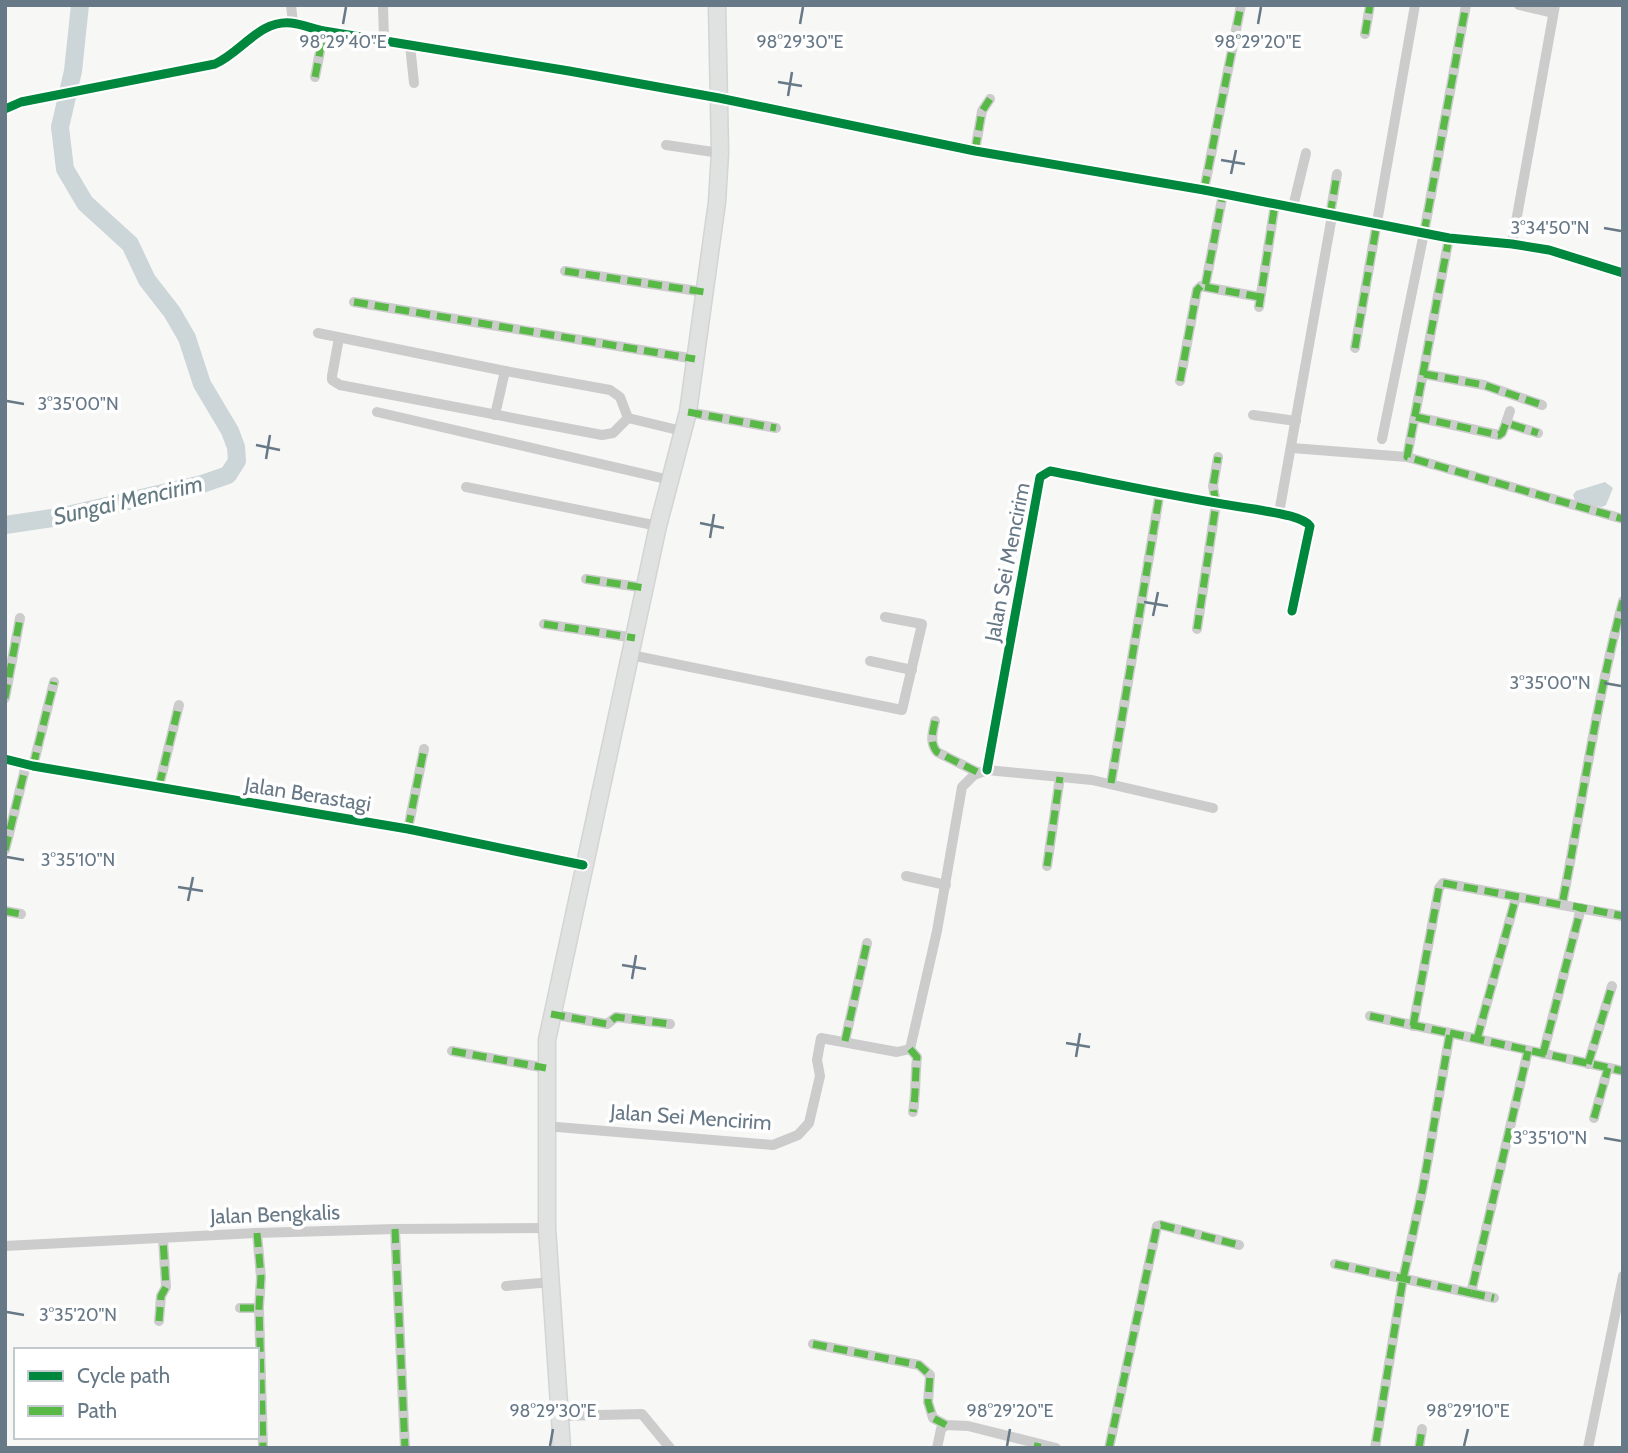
<svg xmlns="http://www.w3.org/2000/svg" width="1628" height="1453" font-family="Cabin,sans-serif">
<style>
.water{fill:#ccd5d7}
.lines{fill:none;stroke-linecap:round;stroke-linejoin:round}
.river{stroke:#ccd5d7;stroke-width:18}
.primary-casing{stroke:#d3d4d4;stroke-width:19}
.street{stroke:#cccccd;stroke-width:10}
.primary{stroke:#e0e1e1;stroke-width:16}
.quiet{stroke:#58b947;stroke-width:7;stroke-dasharray:14 7;stroke-linecap:butt}
.cycleway-casing{stroke:#fff;stroke-width:13}
.cycleway{stroke:#00873e;stroke-width:9}
.ticks{fill:none;stroke:#677886;stroke-width:2.5}
.labels{text-anchor:middle;dominant-baseline:central;stroke-width:7;stroke-linejoin:round;paint-order:stroke}
.street-label{font-size:21px;fill:#677886;stroke:#fff}
.water-label{font-size:23px;font-style:italic;fill:#637a82;stroke:#fff}
.ticks-label{font-size:18px;text-anchor:middle;fill:#677886;stroke:#fff;stroke-width:7;stroke-linejoin:round;paint-order:stroke}
</style>
<rect width="100%" height="100%" fill="#f7f7f6"/>
<!-- water -->
<polygon class="water" points="1605,482 1613,488 1606,505 1602,507 1576,503 1573,495 1576,491"/>
<g class="lines">
<!-- river -->
<polyline class="river" points="5,525 59,517 202,484 228,475 237,461 236,447 230,431 202,384 187,338 172,312 147,280 130,244 85,203 65,169 60,127 73,71 80,5"/>
<defs>
<polyline id="primary" points="562,1448 547,1228 547,1040 658,526 688,412 717,202 720,153 717,5"/>
</defs>
<!-- primary casing -->
<use href="#primary" class="primary-casing"/>
<!-- street -->
<g class="street">
<polyline points="291,5 293,23"/>
<polyline points="383,5 384,40"/>
<polyline points="1519,5 1553,13"/>
<polyline points="1365,34 1370,5"/>
<polyline points="410,45 414,83"/>
<polyline points="315,77 324,31"/>
<path d="M 5,109 L 21,102 L 215,64 C 242,52 259,20 291,23 C 302,24 313,29 324,31 L 569,71 L 719,98 L 975,151 L 1204,190 L 1449,238 L 1512,244 L 1549,250 L 1623,273"/>
<polyline points="666,145 720,153"/>
<polyline points="975,151 982,111 990,99"/>
<polyline points="1204,190 1241,5"/>
<polyline points="1293,207 1306,153"/>
<polyline points="1330,215 1337,174"/>
<polyline points="1512,244 1555,5"/>
<polyline points="565,271 704,292"/>
<polyline points="1205,287 1260,297"/>
<polyline points="354,302 695,359"/>
<polyline points="1259,307 1275,204"/>
<polyline points="318,333 505,371 610,390 620,397 628,418 682,431"/>
<polyline points="339,338 332,376 332,380 340,385 602,435 613,433 628,418"/>
<polyline points="1355,348 1415,5"/>
<polyline points="1424,374 1484,385 1542,405"/>
<polyline points="1180,381 1197,290 1201,286 1205,287 1223,194"/>
<polyline points="377,412 670,480"/>
<polyline points="688,412 776,428"/>
<polyline points="495,415 505,371"/>
<polyline points="1253,415 1296,421"/>
<polyline points="1416,417 1499,435 1502,433 1506,423 1538,433"/>
<polyline points="1506,423 1510,411"/>
<polyline points="1382,439 1424,233 1466,5"/>
<polyline points="1292,448 1407,457 1623,519"/>
<polyline points="1407,457 1449,238"/>
<polyline points="466,487 658,526"/>
<polyline points="1279,513 1332,216"/>
<polyline points="586,579 645,588"/>
<polyline points="544,624 635,638"/>
<polyline points="1197,629 1216,504 1213,486 1218,457"/>
<polyline points="631,655 902,710 922,624 885,617"/>
<polyline points="870,661 912,670"/>
<polyline points="5,698 20,618"/>
<path d="M 935,721 C 933,732 929,742 937,752 L 979,773"/>
<polyline points="5,759 33,766 408,829 583,865"/>
<polyline points="33,766 54,682"/>
<path d="M 987,770 L 1040,477 L 1050,471 C 1118,484 1185,499 1254,509 C 1268,512 1301,515 1310,526 L 1292,611"/>
<polyline points="1111,783 1160,492"/>
<polyline points="159,786 179,705"/>
<polyline points="408,829 424,749"/>
<polyline points="5,850 26,765"/>
<polyline points="1047,866 1060,777"/>
<polyline points="906,876 946,885"/>
<polyline points="1562,905 1623,916"/>
<polyline points="5,911 21,914"/>
<polyline points="551,1014 607,1024 616,1017 670,1024"/>
<polyline points="1370,1016 1450,1033 1423,1187 1403,1279 1375,1448"/>
<path d="M 1413,1026 L 1439,888 L 1443,883 L 1562,905 C 1582,804 1596,701 1623,601"/>
<polyline points="1450,1033 1623,1071"/>
<polyline points="1477,1039 1516,897"/>
<polyline points="845,1041 867,943"/>
<polyline points="910,1049 937,931 962,787 974,775 987,770 1092,780 1213,808"/>
<path d="M 910,1049 L 917,1057 C 915,1076 916,1093 913,1112"/>
<polyline points="452,1051 546,1068"/>
<polyline points="1543,1054 1581,908"/>
<polyline points="1588,1064 1612,986"/>
<polyline points="1594,1118 1608,1068"/>
<polyline points="545,1126 773,1145 798,1135 809,1123 820,1076 817,1060 821,1038 897,1052 910,1049"/>
<polyline points="395,1229 405,1448"/>
<polyline points="257,1233 261,1277 259,1308 263,1448"/>
<polyline points="5,1246 257,1233 395,1229 547,1228"/>
<polyline points="1335,1264 1471,1293 1528,1051"/>
<polyline points="506,1286 552,1282"/>
<polyline points="1471,1293 1494,1298"/>
<polyline points="240,1308 259,1308"/>
<polyline points="159,1321 161,1296 166,1287 163,1239"/>
<polyline points="813,1344 919,1365 930,1375 928,1402 933,1418 946,1425 968,1426 1056,1448"/>
<polyline points="559,1416 642,1414 670,1448"/>
<polyline points="937,1448 941,1429 946,1425"/>
<polyline points="1109,1448 1157,1226 1161,1225 1239,1245"/>
<polyline points="1419,1448 1422,1429"/>
<polyline points="1588,1448 1623,1276"/>
</g>
<!-- primary -->
<use href="#primary" class="primary"/>
<!-- quiet -->
<g class="quiet">
<polyline points="1365,34 1370,5"/>
<polyline points="315,77 324,31"/>
<polyline points="975,151 982,111 990,99"/>
<polyline points="1204,190 1241,5"/>
<polyline points="1330,215 1337,174"/>
<polyline points="1424,233 1466,5"/>
<polyline points="1449,238 1407,457 1623,519"/>
<polyline points="565,271 704,292"/>
<polyline points="1205,287 1260,297"/>
<polyline points="354,302 695,359"/>
<polyline points="1259,307 1275,204"/>
<polyline points="1355,348 1377,223"/>
<polyline points="1424,374 1484,385 1542,405"/>
<polyline points="1180,381 1197,290 1201,286 1205,287 1223,194"/>
<polyline points="688,412 776,428"/>
<polyline points="1416,417 1499,435 1502,433 1506,423 1538,433"/>
<polyline points="586,579 645,588"/>
<polyline points="544,624 635,638"/>
<polyline points="1197,629 1216,504 1213,486 1218,457"/>
<polyline points="5,698 20,618"/>
<path d="M 935,721 C 933,732 929,742 937,752 L 979,773"/>
<polyline points="33,766 54,682"/>
<polyline points="1111,783 1160,492"/>
<polyline points="159,786 179,705"/>
<polyline points="408,829 424,749"/>
<polyline points="5,850 26,765"/>
<polyline points="1047,866 1060,777"/>
<polyline points="1573,906 1623,916"/>
<polyline points="5,911 21,914"/>
<polyline points="551,1014 607,1024 616,1017 670,1024"/>
<polyline points="1370,1016 1450,1033 1423,1187 1403,1279 1375,1448"/>
<path d="M 1413,1026 L 1439,888 L 1443,883 L 1562,905 C 1582,804 1596,701 1623,601"/>
<polyline points="1450,1033 1623,1071"/>
<polyline points="1477,1039 1516,897"/>
<polyline points="845,1041 867,943"/>
<path d="M 910,1049 L 917,1057 C 915,1076 916,1093 913,1112"/>
<polyline points="452,1051 546,1068"/>
<polyline points="1543,1054 1581,908"/>
<polyline points="1588,1064 1612,986"/>
<polyline points="1594,1118 1608,1068"/>
<polyline points="395,1229 405,1448"/>
<polyline points="257,1233 261,1277 259,1308 263,1448"/>
<polyline points="1335,1264 1471,1293 1528,1051"/>
<polyline points="1471,1293 1494,1298"/>
<polyline points="240,1308 259,1308"/>
<polyline points="159,1321 161,1296 166,1287 163,1239"/>
<polyline points="813,1344 919,1365 930,1375 928,1402 933,1418 946,1425"/>
<polyline points="1037,1448 1038,1443"/>
<polyline points="1109,1448 1157,1226 1161,1225 1239,1245"/>
<polyline points="1419,1448 1422,1429"/>
</g>
<defs>
<g id="cycleway">
<path d="M 5,109 L 21,102 L 215,64 C 242,52 259,20 291,23 C 302,24 313,29 324,31 L 569,71 L 719,98 L 975,151 L 1204,190 L 1449,238 L 1512,244 L 1549,250 L 1623,273"/>
<polyline points="5,759 33,766 408,829 583,865"/>
<path d="M 987,770 L 1040,477 L 1050,471 C 1118,484 1185,499 1254,509 C 1268,512 1301,515 1310,526 L 1292,611"/>
</g>
</defs>
<!-- cycleway casing -->
<use href="#cycleway" class="cycleway-casing"/>
<!-- cycleway -->
<use href="#cycleway" class="cycleway"/>
</g>
<!-- ticks -->
<path class="ticks" d="M 343,24 L 346,7M 800,24 L 803,7M 1258,24 L 1261,7M 778,82 L 802,86M 788,96 L 792,72M 1221,160 L 1245,164M 1231,174 L 1236,150M 1604,228 L 1621,231M 7,401 L 24,404M 256,445 L 280,450M 266,459 L 270,435M 700,523 L 724,528M 710,538 L 714,514M 1144,602 L 1168,606M 1153,616 L 1158,592M 1604,683 L 1621,686M 7,857 L 24,860M 178,887 L 203,891M 188,901 L 193,877M 622,965 L 646,969M 632,979 L 636,955M 1066,1043 L 1090,1047M 1076,1057 L 1080,1033M 1604,1138 L 1621,1141M 7,1312 L 24,1315M 550,1446 L 553,1429M 1007,1446 L 1010,1429M 1464,1446 L 1468,1429"/>
<g class="labels">
<!-- street labels -->
<g class="street-label">
<text transform="translate(1007 562) rotate(-79)">Jalan Sei Mencirim</text>
<text transform="translate(308 794) rotate(9)">Jalan Berastagi</text>
<text transform="translate(691 1117) rotate(4)">Jalan Sei Mencirim</text>
<text transform="translate(275 1214) rotate(-2)">Jalan Bengkalis</text>
</g>
<!-- water labels -->
<g class="water-label">
<text transform="translate(128 500) rotate(-13)">Sungai Mencirim</text>
</g>
</g>
<g class="ticks-label">
<text x="343" y="48">98°29'40"E</text>
<text x="800" y="48">98°29'30"E</text>
<text x="1258" y="48">98°29'20"E</text>
<text x="1550" y="234">3°34'50"N</text>
<text x="78" y="410">3°35'00"N</text>
<text x="1550" y="689">3°35'00"N</text>
<text x="78" y="866">3°35'10"N</text>
<text x="1550" y="1144">3°35'10"N</text>
<text x="78" y="1321">3°35'20"N</text>
<text x="553" y="1417">98°29'30"E</text>
<text x="1010" y="1417">98°29'20"E</text>
<text x="1468" y="1417">98°29'10"E</text>
</g>
<!-- border -->
<rect width="1628" height="1453" fill="none" stroke="#677886" stroke-width="14"/>
<!-- legend -->
<rect x="14" y="1348" width="245" height="91" fill="#ffffff" stroke="#c2c9cf" stroke-width="2"/>
<rect x="28" y="1371" width="35" height="10" fill="#00873e" stroke="#c2c9cf" stroke-width="2"/>
<text x="77" y="1383" font-size="21" fill="#677886">Cycle path</text>
<rect x="28" y="1406" width="35" height="10" fill="#58b947" stroke="#c2c9cf" stroke-width="2"/>
<text x="77" y="1418" font-size="21" fill="#677886">Path</text>
</svg>
